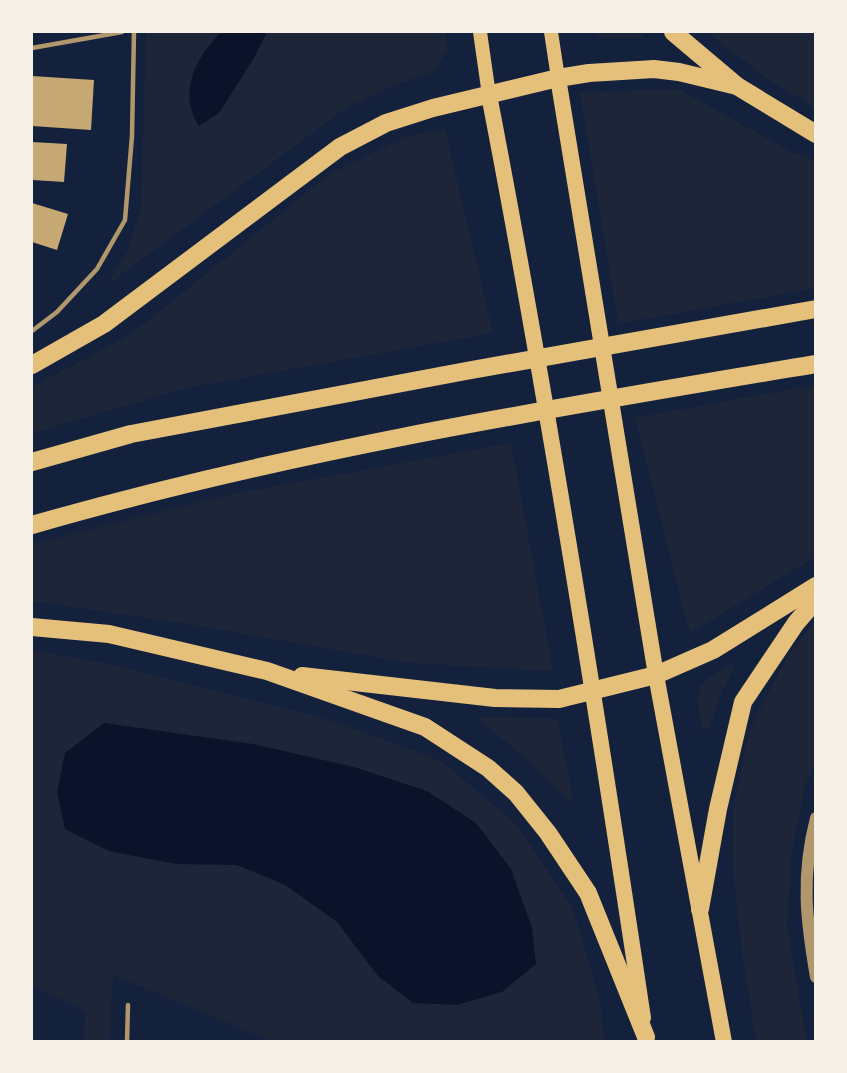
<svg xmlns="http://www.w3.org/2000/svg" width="847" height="1073" font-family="Arial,sans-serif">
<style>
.green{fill:#1d2539}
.water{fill:#0b132b}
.building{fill:#c6a872}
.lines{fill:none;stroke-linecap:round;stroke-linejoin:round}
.service{stroke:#b1986c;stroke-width:4.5}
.tertiary{stroke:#b1986c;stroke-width:12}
.primary{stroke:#e5c07b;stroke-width:14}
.trunk{stroke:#e5c07b;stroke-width:16}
.motorway{stroke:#e5c07b;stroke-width:18}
</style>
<rect width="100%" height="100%" fill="#14213d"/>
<!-- green -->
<g class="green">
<polygon points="146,32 444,32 448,48 435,71 393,86 346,108 107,285 128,250 141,207"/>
<polygon points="592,32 641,32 644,38 602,38"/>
<polygon points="706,32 815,32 815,108 771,81"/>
<polygon points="678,89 792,152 815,161 815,288 618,324 580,93"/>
<polygon points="445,129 493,333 186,388 32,433 32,387 133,333 331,173 406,137"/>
<polygon points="815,385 815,557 690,633 635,418"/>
<polygon points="511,443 553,671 410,663 201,626 32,601 32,544 228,495"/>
<polygon points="815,621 815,762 804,788 791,858 787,926 807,1041 756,1041 743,960 733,871 733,809 750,729 787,657"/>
<polygon points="32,650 118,666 333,721 441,761 515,823 572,907 600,1000 604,1041 271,1041 113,975 109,1041 84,1041 85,1011 32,986"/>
<path d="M 733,664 L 734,669 L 721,693 L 709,729 L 702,729 C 696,687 693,684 733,664 Z"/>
<polygon points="482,717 557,719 573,800 568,801 532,764 480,720"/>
</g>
<!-- water -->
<g class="water">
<path d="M 222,32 L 267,32 L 254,58 L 219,113 L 199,126 C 177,93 196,56 222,32 Z"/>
<polygon points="104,723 253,744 354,767 427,791 476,823 511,869 532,928 536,964 502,992 457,1005 413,1003 378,976 337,922 285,885 237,865 176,864 109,851 65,829 57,792 65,753"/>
</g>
<!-- building -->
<g class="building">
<polygon points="32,76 94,80 91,130 32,126"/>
<polygon points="32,142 67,144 64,182 32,180"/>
<polygon points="32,203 68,214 57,250 32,242"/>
</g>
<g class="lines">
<!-- service -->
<g class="service">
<polyline points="32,48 122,32"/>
<polyline points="32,331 57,312 97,269 125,220 132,136 134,32"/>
<polyline points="127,1042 128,1005"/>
</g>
<!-- tertiary -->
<path class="tertiary" d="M 816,818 C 801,876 806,919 816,977"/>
<!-- primary -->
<g class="primary">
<polyline points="480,32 489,95"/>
<polyline points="551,32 558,78"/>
</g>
<!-- trunk -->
<g class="trunk">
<polyline points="558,78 656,675 724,1042"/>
<path d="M 489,95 C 548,401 597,710 643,1018"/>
</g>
<!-- motorway -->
<g class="motorway">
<polyline points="673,32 737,86 816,134"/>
<polyline points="32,365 104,324 340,147 386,123 433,108 558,78 589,73 654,69 679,72 737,86"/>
<polyline points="32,462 131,434 466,371 816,309"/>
<path d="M 32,525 C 288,451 553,408 816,364"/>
<polyline points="32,627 109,634 267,671 425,727 488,768 516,793 548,833 588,893 646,1037"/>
<polyline points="302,676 495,698 559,699 656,675 713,650 816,586"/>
<polyline points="700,909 718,809 743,702 796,623 816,600"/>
</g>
</g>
<!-- border -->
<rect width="847" height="1073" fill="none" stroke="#f6f1e7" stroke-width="66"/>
</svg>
